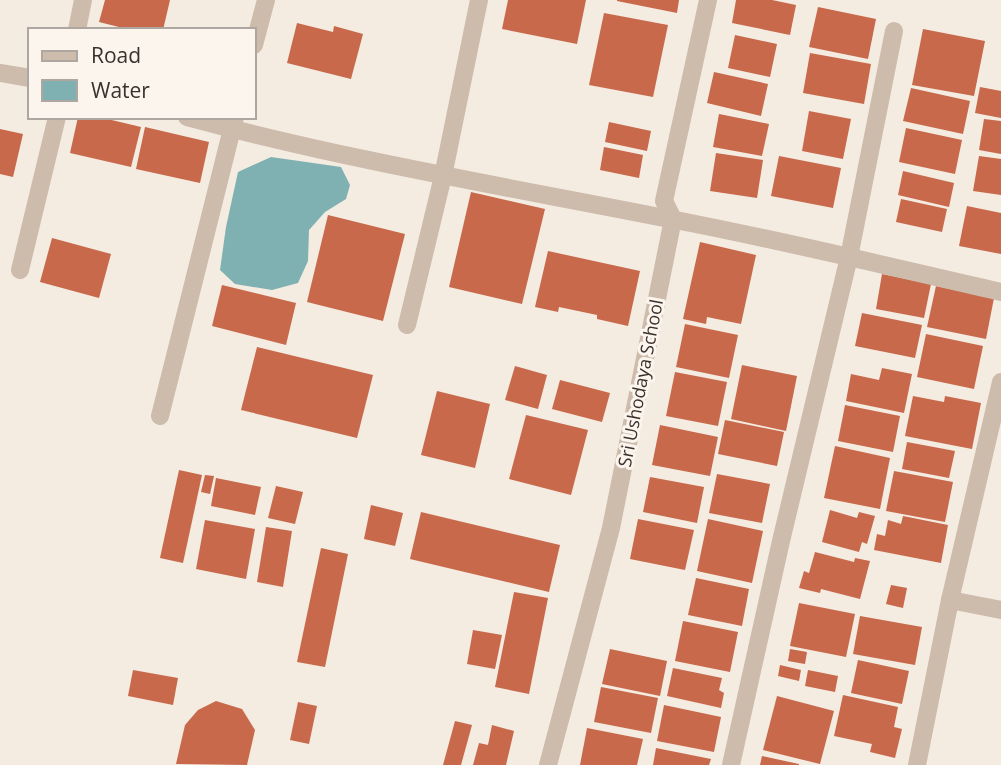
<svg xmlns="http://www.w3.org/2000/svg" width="1001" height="765" font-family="'Open Sans',sans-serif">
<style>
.water{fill:#7fb0b2}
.building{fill:#c8694b}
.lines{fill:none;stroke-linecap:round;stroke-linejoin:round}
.minor{stroke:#cdbbac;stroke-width:18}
.labels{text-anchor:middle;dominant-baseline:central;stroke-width:6;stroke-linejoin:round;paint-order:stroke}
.street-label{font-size:18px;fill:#3b302b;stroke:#fbf5ee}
</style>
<rect width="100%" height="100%" fill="#f4ebe1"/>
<!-- water -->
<polygon class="water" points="271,157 341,167 350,185 346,199 325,212 309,230 308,261 298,283 272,290 235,284 220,270 226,227 238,172"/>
<!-- building -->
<g class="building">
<polygon points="105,0 170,0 163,30 131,30 99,22"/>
<polygon points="508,0 586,0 577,44 502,29"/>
<polygon points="617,0 679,0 677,13 617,1"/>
<polygon points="736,0 772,0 796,5 790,35 732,23"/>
<polygon points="818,7 876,19 868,59 809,47"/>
<polygon points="604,13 668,25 653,97 589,85"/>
<polygon points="297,23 333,32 334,26 363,34 351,79 287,63"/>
<polygon points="923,29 985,41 974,96 912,85"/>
<polygon points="735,35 777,44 770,77 728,68"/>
<polygon points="810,53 871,64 864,104 803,93"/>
<polygon points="714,72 768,84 761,116 707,103"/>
<polygon points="980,87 1001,91 1001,118 975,113"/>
<polygon points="911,88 970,101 963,134 903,121"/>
<polygon points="809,111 851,119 843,159 802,151"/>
<polygon points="719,114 769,124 762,156 713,147"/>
<polygon points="78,117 99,117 141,127 131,167 70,153"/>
<polygon points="984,119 1001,121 1001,154 979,150"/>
<polygon points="609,122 651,131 647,151 605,142"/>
<polygon points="145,127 209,142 200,183 136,169"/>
<polygon points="906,128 962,140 955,174 899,162"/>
<polygon points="0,129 23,134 13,177 0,174"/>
<polygon points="604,147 643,155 639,178 600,170"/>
<polygon points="716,153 763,160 757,198 710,191"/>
<polygon points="779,156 841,168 833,208 771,196"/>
<polygon points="979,156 1001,159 1001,195 973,191"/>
<polygon points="903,171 954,183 949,207 898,195"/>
<polygon points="471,192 545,209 522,304 449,287"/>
<polygon points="901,199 947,209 942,232 896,222"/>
<polygon points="967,206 1001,213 1001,254 959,246"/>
<polygon points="328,215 405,234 383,321 307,302"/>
<polygon points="52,238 111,254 99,298 40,282"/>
<polygon points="700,242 756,255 741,324 707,317 706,324 683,319"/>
<polygon points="548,251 640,271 628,326 597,319 597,315 559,307 558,312 535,307"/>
<polygon points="882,274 931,284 924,318 876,309"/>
<polygon points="222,285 296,303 286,345 212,326"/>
<polygon points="936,286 994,298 986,339 927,327"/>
<polygon points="862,313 922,325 915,358 855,346"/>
<polygon points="685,324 738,335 729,378 676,367"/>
<polygon points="926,334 983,346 974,389 917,377"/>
<polygon points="257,347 373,375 357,438 241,410"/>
<polygon points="742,365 797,376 786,431 731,419"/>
<polygon points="515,366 547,375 538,409 505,400"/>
<polygon points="882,368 912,374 904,413 846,401 851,374 879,380"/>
<polygon points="675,372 727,382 718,426 666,416"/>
<polygon points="560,380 610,393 602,422 552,409"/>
<polygon points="437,391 490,404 475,468 421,455"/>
<polygon points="913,396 944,402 945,396 981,403 972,449 905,436"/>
<polygon points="845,405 900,416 893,452 838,441"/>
<polygon points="526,415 588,430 571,495 509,479"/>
<polygon points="725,420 784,432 777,466 718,454"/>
<polygon points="660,425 718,437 710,476 652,465"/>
<polygon points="907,442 955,451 949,478 902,469"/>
<polygon points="835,446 890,458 880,509 824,498"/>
<polygon points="179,470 202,475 183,563 160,558"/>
<polygon points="894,471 953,482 945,522 886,511"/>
<polygon points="717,474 770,484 762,523 709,513"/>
<polygon points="205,475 214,476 210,494 201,492"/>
<polygon points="650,477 704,487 697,523 643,512"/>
<polygon points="216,478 261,487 255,515 211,506"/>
<polygon points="276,486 303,492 295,524 268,518"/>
<polygon points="371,505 403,513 395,546 364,539"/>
<polygon points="830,510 857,518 859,512 875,516 867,544 862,542 859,552 822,542"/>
<polygon points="421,512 560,545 549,592 410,559"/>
<polygon points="903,516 948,525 941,563 874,550 877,534 885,536 888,520 901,524"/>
<polygon points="638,519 694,530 685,570 630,559"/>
<polygon points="708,519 763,531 752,583 697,571"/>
<polygon points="205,520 255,529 246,579 196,569"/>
<polygon points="266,527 292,531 283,587 257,582"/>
<polygon points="321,548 348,554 325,667 297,662"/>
<polygon points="815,552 854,562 855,558 870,561 860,599 821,589 820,593 799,588 804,571 809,573"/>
<polygon points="696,578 749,589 742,626 688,615"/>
<polygon points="891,585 907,588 903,608 886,604"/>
<polygon points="514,592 548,598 529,694 495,687"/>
<polygon points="799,603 855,614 846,657 790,646"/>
<polygon points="860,616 922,627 915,665 853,654"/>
<polygon points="683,621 738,632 730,672 675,661"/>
<polygon points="473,630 502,635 495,669 467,664"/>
<polygon points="610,649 667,661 660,696 602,684"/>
<polygon points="790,649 807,652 805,664 788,661"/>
<polygon points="858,660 909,671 902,704 851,693"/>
<polygon points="780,665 801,670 799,681 778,676"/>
<polygon points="673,668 722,678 719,690 724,693 721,708 667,696"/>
<polygon points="133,670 178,678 173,705 128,696"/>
<polygon points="808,670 838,676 835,692 805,686"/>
<polygon points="601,687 658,698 651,733 594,722"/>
<polygon points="843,695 898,707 894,727 902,729 895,758 870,752 872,744 834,736"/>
<polygon points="777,696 834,711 820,764 763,750"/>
<polygon points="216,701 242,709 255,730 247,765 176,764 185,725 198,710"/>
<polygon points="298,702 317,706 309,744 290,740"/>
<polygon points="664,705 721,717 714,752 657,741"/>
<polygon points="455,721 472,725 461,765 443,765"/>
<polygon points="492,725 514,731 506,765 473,765 479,743 488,745"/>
<polygon points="587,728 643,739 637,765 580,765"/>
<polygon points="656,748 711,759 709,765 653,765"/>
<polygon points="762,756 799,764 799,765 760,765"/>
</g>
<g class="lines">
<!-- minor -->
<g class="minor">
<polyline points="77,30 83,0"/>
<polyline points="254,45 266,0"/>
<polyline points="0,73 30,78"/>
<path d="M 187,117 C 346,160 508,187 670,219 C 781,240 891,267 1001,292"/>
<polyline points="20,270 57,117"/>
<polyline points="407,325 443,176 479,0"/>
<polyline points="160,416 235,117"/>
<polyline points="950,600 1001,610"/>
<polyline points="548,765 611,528 673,219 664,201 708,0"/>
<polyline points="731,765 781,541 849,257 894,31"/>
<polyline points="917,765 950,600 1001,382"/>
</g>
</g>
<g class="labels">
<!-- street labels -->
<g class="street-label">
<text transform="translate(640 383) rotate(-79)">Sri Ushodaya School</text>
</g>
</g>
<!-- legend -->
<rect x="28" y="28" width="228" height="91" fill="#fbf5ee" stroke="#aea6a0" stroke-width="2"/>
<rect x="42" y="51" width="35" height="10" fill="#cdbbac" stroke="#aea6a0" stroke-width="2"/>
<text x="91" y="63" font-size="21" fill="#3b302b">Road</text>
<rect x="42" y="80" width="35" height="21" fill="#7fb0b2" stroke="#aea6a0" stroke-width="2"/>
<text x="91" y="98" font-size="21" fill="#3b302b">Water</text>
</svg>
